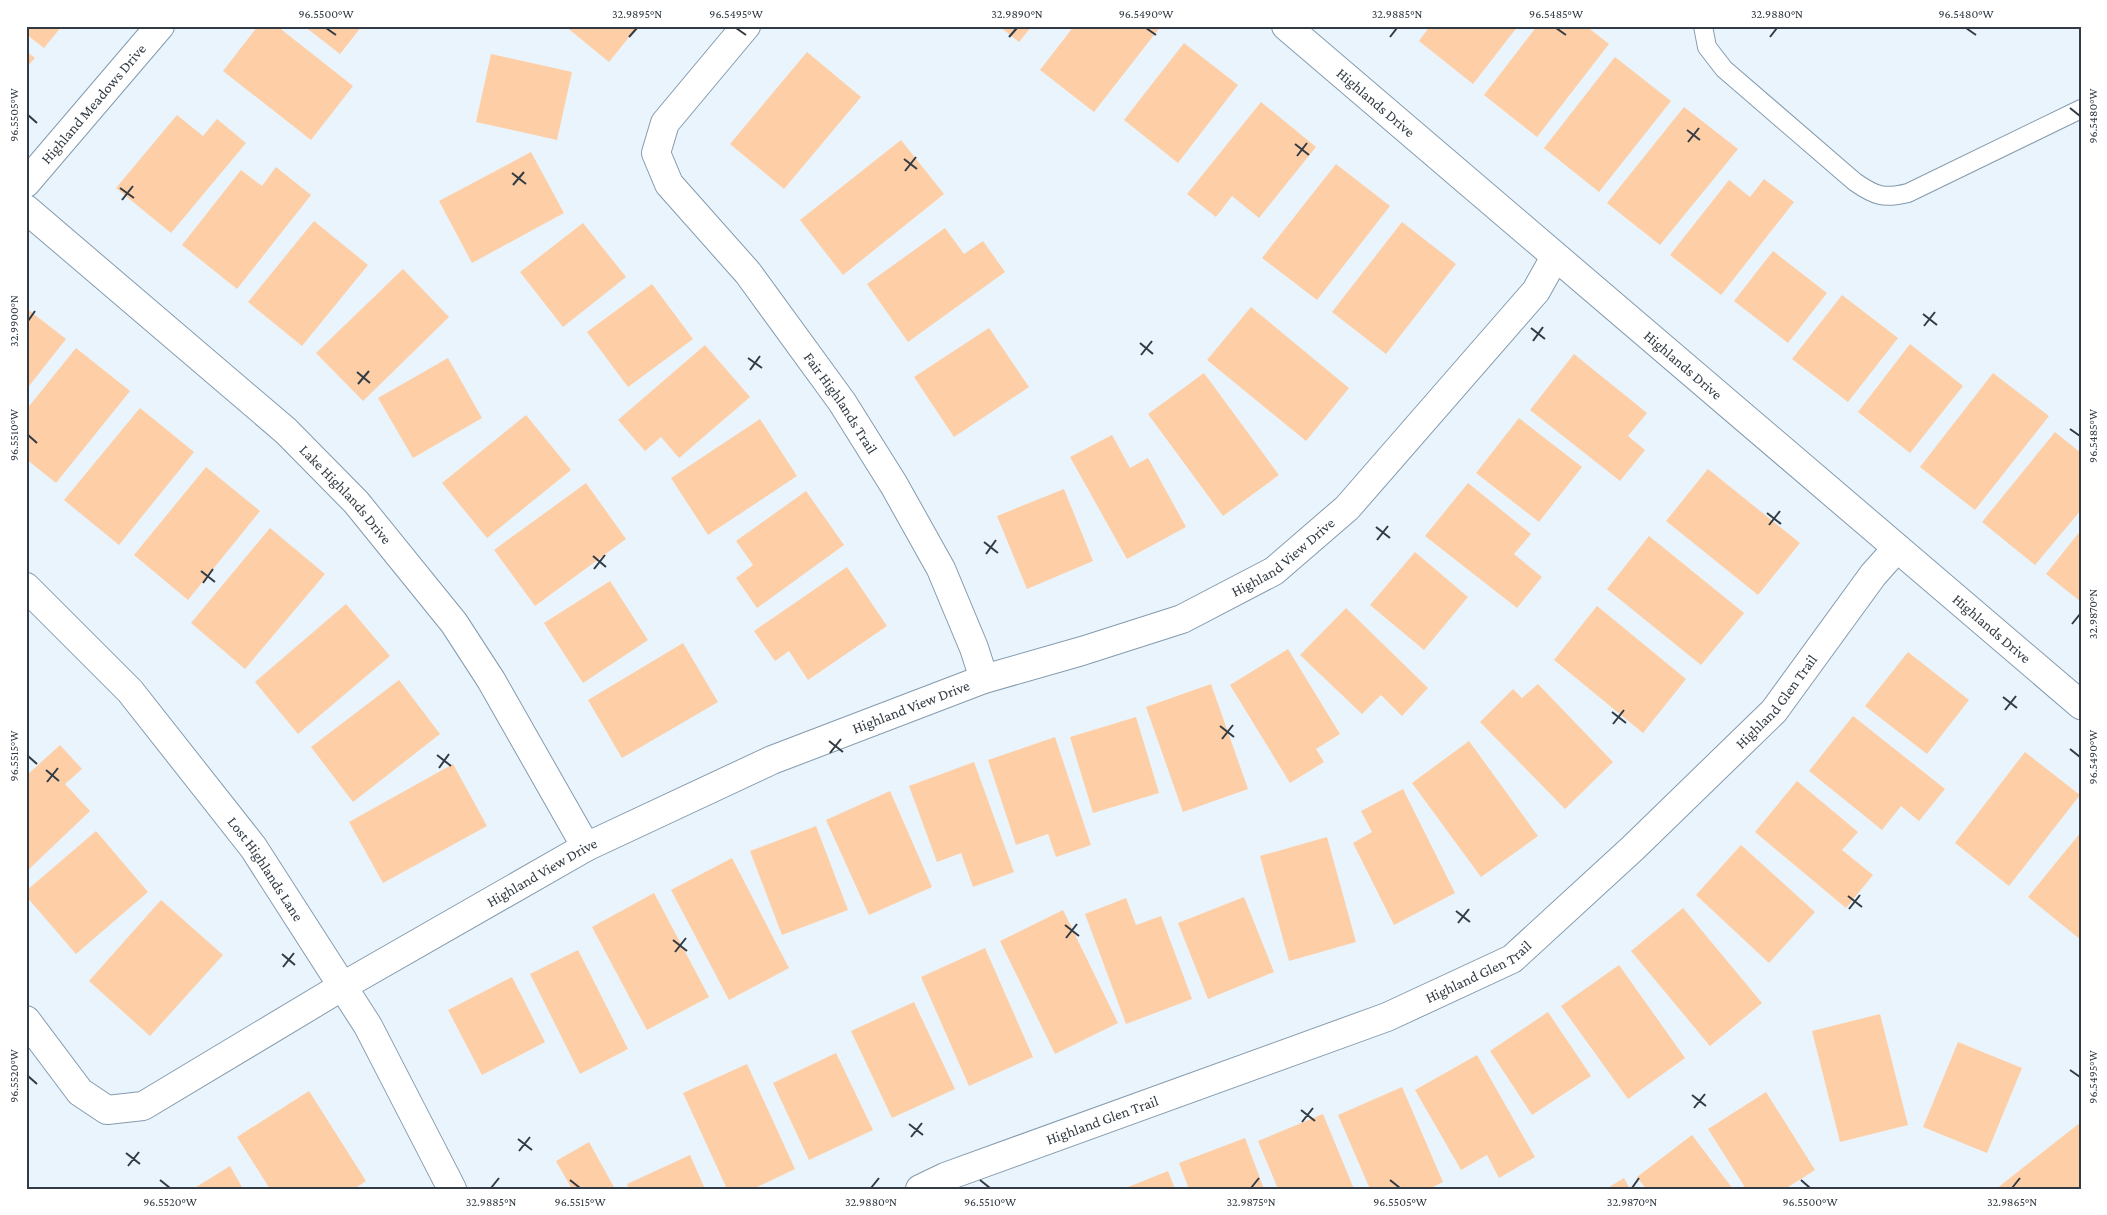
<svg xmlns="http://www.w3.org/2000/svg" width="2107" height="1215" font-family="'Crimson Pro',serif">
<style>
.building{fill:#fecfa6}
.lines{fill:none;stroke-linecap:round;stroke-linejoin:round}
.lane-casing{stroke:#849bae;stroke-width:20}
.street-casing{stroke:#849bae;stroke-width:30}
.lane{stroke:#fff;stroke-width:18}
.street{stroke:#fff;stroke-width:28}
.ticks{fill:none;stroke:#323b43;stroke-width:2}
.labels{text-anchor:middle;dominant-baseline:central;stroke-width:5;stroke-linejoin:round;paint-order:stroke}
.street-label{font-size:15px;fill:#323b43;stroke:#fff}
.neatline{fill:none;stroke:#323b43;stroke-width:2}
.ticks-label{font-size:12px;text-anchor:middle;fill:#323b43}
</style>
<rect width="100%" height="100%" fill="#eaf4fc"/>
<!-- building -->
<g class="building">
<polygon points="26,26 62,26 44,48 26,34"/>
<polygon points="258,26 277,26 353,86 311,140 223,71"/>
<polygon points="304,26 362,26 340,54"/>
<polygon points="565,26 638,26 609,62"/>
<polygon points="999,26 1032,26 1019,42"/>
<polygon points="1074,26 1161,26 1094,112 1040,70"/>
<polygon points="1430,26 1518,26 1473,84 1419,41"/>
<polygon points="1537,26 1586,26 1609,44 1537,137 1484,95"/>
<polygon points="1184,43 1238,85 1178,163 1124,120"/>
<polygon points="26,51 35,58 26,68"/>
<polygon points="807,52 861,97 784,189 730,144"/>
<polygon points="491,54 572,72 557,140 476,122"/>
<polygon points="1615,57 1671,101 1599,192 1544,148"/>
<polygon points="1261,102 1316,147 1259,218 1232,196 1216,217 1187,194"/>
<polygon points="1684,107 1738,149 1660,245 1607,203"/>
<polygon points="177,115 203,136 217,119 246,143 171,233 116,188"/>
<polygon points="901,140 944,194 843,275 800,220"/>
<polygon points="531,152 564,213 472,263 439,201"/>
<polygon points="1336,164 1390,206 1317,300 1262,258"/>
<polygon points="276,167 311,195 237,289 182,245 241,170 262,186"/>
<polygon points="1764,179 1794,202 1721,295 1670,255 1729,180 1750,197"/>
<polygon points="314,221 368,265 302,346 248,302"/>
<polygon points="1402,222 1456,264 1386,354 1332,312"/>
<polygon points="583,223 626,277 563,327 520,272"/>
<polygon points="945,228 964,254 983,241 1005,272 908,342 867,284"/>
<polygon points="1773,251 1827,293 1788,343 1734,301"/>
<polygon points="403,269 449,317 363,401 316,353"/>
<polygon points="652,284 693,339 628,387 587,332"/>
<polygon points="1842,295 1898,338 1848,402 1792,359"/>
<polygon points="1251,307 1349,388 1306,441 1207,360"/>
<polygon points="26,308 66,339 26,390"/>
<polygon points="989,328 1029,387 954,437 914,377"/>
<polygon points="1910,344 1963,386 1910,453 1858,412"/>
<polygon points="705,345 750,397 679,458 661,437 645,451 618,420"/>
<polygon points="76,348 130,391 56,483 26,459 26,410"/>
<polygon points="1574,354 1647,413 1628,436 1645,450 1620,481 1530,410"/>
<polygon points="448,358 482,418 413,458 378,398"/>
<polygon points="1204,373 1279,475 1223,516 1148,414"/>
<polygon points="1993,373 2049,416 1975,510 1920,467"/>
<polygon points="140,408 194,452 119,545 64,500"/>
<polygon points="526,415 571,470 487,538 442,483"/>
<polygon points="1519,418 1582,467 1539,522 1476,473"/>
<polygon points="760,419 797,476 708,535 671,478"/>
<polygon points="2055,432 2081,453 2081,510 2035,565 1982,522"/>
<polygon points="1112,435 1130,468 1148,458 1186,527 1127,559 1070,457"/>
<polygon points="206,467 260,511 188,600 134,555"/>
<polygon points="1708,469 1800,543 1758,595 1666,521"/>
<polygon points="586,483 626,539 535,606 494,550"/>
<polygon points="1468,483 1531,534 1514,554 1542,577 1517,608 1425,536"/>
<polygon points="1064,489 1093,561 1027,589 997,516"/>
<polygon points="806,491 844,545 757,608 736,578 753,565 736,541"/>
<polygon points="270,528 325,574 245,669 191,623"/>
<polygon points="2081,530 2081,602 2046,574"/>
<polygon points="1649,536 1744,613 1701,665 1607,589"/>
<polygon points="1415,552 1468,597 1424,650 1370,605"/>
<polygon points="847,567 887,626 808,680 789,651 775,661 754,631"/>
<polygon points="610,581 648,640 583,683 544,623"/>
<polygon points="346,604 390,656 298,734 255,682"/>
<polygon points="1597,606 1686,679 1643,733 1554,660"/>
<polygon points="1346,608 1428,688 1402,716 1381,695 1362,714 1300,655"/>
<polygon points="683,643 718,702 622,758 588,700"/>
<polygon points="1288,649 1340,734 1316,749 1324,762 1290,783 1230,685"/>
<polygon points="1908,652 1969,700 1927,754 1865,706"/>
<polygon points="399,680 440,734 353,802 311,747"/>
<polygon points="1211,684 1248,789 1183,812 1146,707"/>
<polygon points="1538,684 1613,762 1565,809 1480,722 1513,689 1522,698"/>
<polygon points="1853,716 1945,789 1919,821 1901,806 1882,830 1809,771"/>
<polygon points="1136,717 1159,793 1093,813 1070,737"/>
<polygon points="1055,737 1091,845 1056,857 1048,834 1016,845 988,760"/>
<polygon points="1469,741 1538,836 1481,877 1412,783"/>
<polygon points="60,745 82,769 65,784 90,811 26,872 26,776"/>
<polygon points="2025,752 2080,795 2009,886 1955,843"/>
<polygon points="974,762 1014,872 973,887 961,853 937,862 909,786"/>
<polygon points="453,764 487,826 383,883 349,822"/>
<polygon points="1797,781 1858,832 1842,850 1873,875 1846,908 1755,832"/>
<polygon points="1403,789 1455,893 1394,925 1353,843 1372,832 1361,811"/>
<polygon points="890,791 932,887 869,915 826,820"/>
<polygon points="816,826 848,910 782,935 750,851"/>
<polygon points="96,831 148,892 76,954 26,896 26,891"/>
<polygon points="2081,832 2081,940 2028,897"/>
<polygon points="1327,837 1356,942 1289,961 1260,856"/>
<polygon points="1741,845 1815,912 1769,963 1696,895"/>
<polygon points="732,858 789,968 729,1000 671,890"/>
<polygon points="654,893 709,997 647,1030 592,927"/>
<polygon points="1244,897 1274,972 1208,999 1178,923"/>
<polygon points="1126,898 1136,925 1161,916 1192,999 1126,1024 1085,914"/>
<polygon points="161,900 223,955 150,1036 89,981"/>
<polygon points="1683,908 1762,1003 1710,1046 1631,951"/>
<polygon points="1063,910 1118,1023 1055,1054 1000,941"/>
<polygon points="985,948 1033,1057 969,1086 921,977"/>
<polygon points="578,950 628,1049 580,1074 530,974"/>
<polygon points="1619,965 1685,1058 1628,1099 1561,1006"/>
<polygon points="512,977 545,1042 482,1075 448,1010"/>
<polygon points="914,1002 955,1089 892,1118 851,1031"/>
<polygon points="1548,1012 1591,1076 1532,1115 1490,1051"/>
<polygon points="1880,1014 1908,1125 1840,1142 1812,1031"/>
<polygon points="1958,1042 2022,1068 1987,1153 1923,1127"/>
<polygon points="836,1053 873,1130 809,1160 773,1083"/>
<polygon points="1477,1055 1535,1157 1499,1178 1487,1155 1461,1170 1415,1090"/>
<polygon points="747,1064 795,1169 753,1189 727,1189 683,1093"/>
<polygon points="1402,1087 1443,1182 1429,1189 1370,1189 1338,1115"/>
<polygon points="309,1091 366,1181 354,1189 270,1189 237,1137"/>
<polygon points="1766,1092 1815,1170 1785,1189 1746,1189 1708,1129"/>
<polygon points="1323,1114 1354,1189 1278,1189 1258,1141"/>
<polygon points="2081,1122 2081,1189 1996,1189"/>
<polygon points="1692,1135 1733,1189 1646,1189 1637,1177"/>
<polygon points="1245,1138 1264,1189 1189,1189 1179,1163"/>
<polygon points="589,1142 615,1189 572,1189 556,1161"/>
<polygon points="690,1155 705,1189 629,1189 627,1184"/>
<polygon points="230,1166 243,1189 193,1189"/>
<polygon points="1168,1171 1175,1189 1123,1189"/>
<polygon points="1624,1178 1630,1189 1606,1189"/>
</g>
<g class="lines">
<defs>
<path id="lane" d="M 1703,26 L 1707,47 L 1724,69 L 1855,182 C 1875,196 1884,199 1908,193 L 2081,109"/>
<g id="street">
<path id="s1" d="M 746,26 L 665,123 L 656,153 L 669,184 L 748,273 L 842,402 L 894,485 L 941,569 L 974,648 L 984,679"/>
<path id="s2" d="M 1286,26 L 2081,705"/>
<path id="s3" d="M 26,183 L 160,26"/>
<path id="s4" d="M 26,209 L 286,431 L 356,502 L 454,623 L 491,680 L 586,847"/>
<path id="s5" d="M 26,587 L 130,691 L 253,847 L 368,1026 L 452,1189"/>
<path id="s6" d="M 26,1020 L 80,1092 L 107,1110 L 143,1106 L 343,986 L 586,847 L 772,760 L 984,679 L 1082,651 L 1182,619 L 1274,571 L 1347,508 L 1536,291 L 1555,257"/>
<path id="s7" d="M 920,1189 L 945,1177 L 1387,1017 L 1512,959 L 1633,848 L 1774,711 L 1873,575 L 1897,548"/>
</g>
</defs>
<!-- lane casing -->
<use href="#lane" class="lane-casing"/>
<!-- street casing -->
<use href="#street" class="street-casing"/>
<!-- lane -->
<use href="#lane" class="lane"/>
<!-- street -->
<use href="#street" class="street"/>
</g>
<!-- ticks -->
<path class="ticks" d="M 326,28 L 336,35M 736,28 L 746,35M 1146,28 L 1156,35M 1556,28 L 1566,35M 1966,28 L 1976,35M 629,37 L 637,28M 1009,37 L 1017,28M 1390,37 L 1397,28M 1770,37 L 1777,28M 2070,108 L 2080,116M 28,115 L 37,123M 1687,130 L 1700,140M 1688,142 L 1699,128M 1295,144 L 1309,155M 1297,156 L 1307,143M 904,159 L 917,169M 905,171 L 916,157M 512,173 L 526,184M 513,185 L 524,172M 120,188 L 134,198M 122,200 L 133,186M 1923,314 L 1937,325M 28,321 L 35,311M 1924,326 L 1935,312M 1531,328 L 1545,339M 1533,341 L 1543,327M 1140,343 L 1153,354M 1141,355 L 1152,341M 748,358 L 762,368M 750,370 L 760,356M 357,372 L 370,383M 358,384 L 369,371M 2070,429 L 2080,436M 28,435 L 37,443M 1767,513 L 1781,524M 1769,525 L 1780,511M 1376,527 L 1390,538M 1377,540 L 1388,526M 984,542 L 998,553M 986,554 L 996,540M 593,556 L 606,567M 594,569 L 605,555M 201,571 L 215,582M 203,583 L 213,569M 2072,624 L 2080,614M 2003,697 L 2017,708M 2005,710 L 2016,696M 1612,712 L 1626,723M 1613,724 L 1624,710M 1220,726 L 1234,737M 1222,739 L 1233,725M 829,741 L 843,752M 2070,749 L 2080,757M 830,753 L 841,739M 437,755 L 451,766M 28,756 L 37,764M 439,768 L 449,754M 46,770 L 59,781M 47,782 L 58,768M 1848,896 L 1862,907M 1849,909 L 1860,895M 1456,911 L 1470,922M 1458,923 L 1469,909M 1065,925 L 1079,936M 1066,938 L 1077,924M 673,940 L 687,951M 675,952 L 686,938M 282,954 L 295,965M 283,967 L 294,953M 2070,1070 L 2080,1077M 28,1076 L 37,1084M 1692,1095 L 1706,1106M 1694,1108 L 1705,1094M 1301,1110 L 1315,1121M 1302,1122 L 1313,1108M 909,1124 L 923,1135M 911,1137 L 922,1123M 518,1139 L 532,1150M 519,1151 L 530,1137M 126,1153 L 140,1164M 128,1166 L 139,1152M 160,1180 L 170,1188M 570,1180 L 580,1188M 980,1180 L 990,1188M 1390,1180 L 1400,1188M 1801,1180 L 1810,1188M 491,1188 L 499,1178M 871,1188 L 879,1178M 1251,1188 L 1259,1178M 1632,1188 L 1639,1178M 2012,1188 L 2020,1178"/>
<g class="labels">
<!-- street labels -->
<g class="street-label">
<text stroke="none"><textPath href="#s2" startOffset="118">Highlands Drive</textPath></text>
<text stroke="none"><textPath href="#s3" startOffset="104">Highland Meadows Drive</textPath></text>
<text stroke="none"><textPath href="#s2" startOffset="522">Highlands Drive</textPath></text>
<text stroke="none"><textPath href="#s1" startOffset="470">Fair Highlands Trail</textPath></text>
<text stroke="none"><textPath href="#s4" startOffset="429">Lake Highlands Drive</textPath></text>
<text stroke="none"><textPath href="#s6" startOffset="1430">Highland View Drive</textPath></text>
<text stroke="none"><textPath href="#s2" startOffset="928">Highlands Drive</textPath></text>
<text stroke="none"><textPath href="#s7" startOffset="1005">Highland Glen Trail</textPath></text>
<text stroke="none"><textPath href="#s6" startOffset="1026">Highland View Drive</textPath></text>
<text stroke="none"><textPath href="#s5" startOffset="371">Lost Highlands Lane</textPath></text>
<text stroke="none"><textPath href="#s6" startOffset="621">Highland View Drive</textPath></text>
<text stroke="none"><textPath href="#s7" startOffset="600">Highland Glen Trail</textPath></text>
<text stroke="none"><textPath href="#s7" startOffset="195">Highland Glen Trail</textPath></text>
</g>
</g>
<!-- border -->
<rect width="2107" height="1215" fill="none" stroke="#ffffff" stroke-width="55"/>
<rect x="28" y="28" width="2052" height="1160" class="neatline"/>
<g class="ticks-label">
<text x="326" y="18">96.5500°W</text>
<text x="637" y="18">32.9895°N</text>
<text x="736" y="18">96.5495°W</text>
<text x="1017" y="18">32.9890°N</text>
<text x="1146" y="18">96.5490°W</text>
<text x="1397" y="18">32.9885°N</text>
<text x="1556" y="18">96.5485°W</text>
<text x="1777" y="18">32.9880°N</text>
<text x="1966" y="18">96.5480°W</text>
<text transform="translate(14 115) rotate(-90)" y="4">96.5505°W</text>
<text transform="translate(2093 116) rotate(-90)" y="4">96.5480°W</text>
<text transform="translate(14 321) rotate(-90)" y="4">32.9900°N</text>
<text transform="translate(14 435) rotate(-90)" y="4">96.5510°W</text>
<text transform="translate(2093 436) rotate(-90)" y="4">96.5485°W</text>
<text transform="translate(2093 614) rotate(-90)" y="4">32.9870°N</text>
<text transform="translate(14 756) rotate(-90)" y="4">96.5515°W</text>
<text transform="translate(2093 757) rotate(-90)" y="4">96.5490°W</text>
<text transform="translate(14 1076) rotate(-90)" y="4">96.5520°W</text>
<text transform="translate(2093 1077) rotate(-90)" y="4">96.5495°W</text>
<text x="170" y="1206">96.5520°W</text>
<text x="491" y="1206">32.9885°N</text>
<text x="580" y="1206">96.5515°W</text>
<text x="871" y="1206">32.9880°N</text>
<text x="990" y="1206">96.5510°W</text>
<text x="1251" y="1206">32.9875°N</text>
<text x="1400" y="1206">96.5505°W</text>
<text x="1632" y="1206">32.9870°N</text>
<text x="1810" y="1206">96.5500°W</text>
<text x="2012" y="1206">32.9865°N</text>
</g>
</svg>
